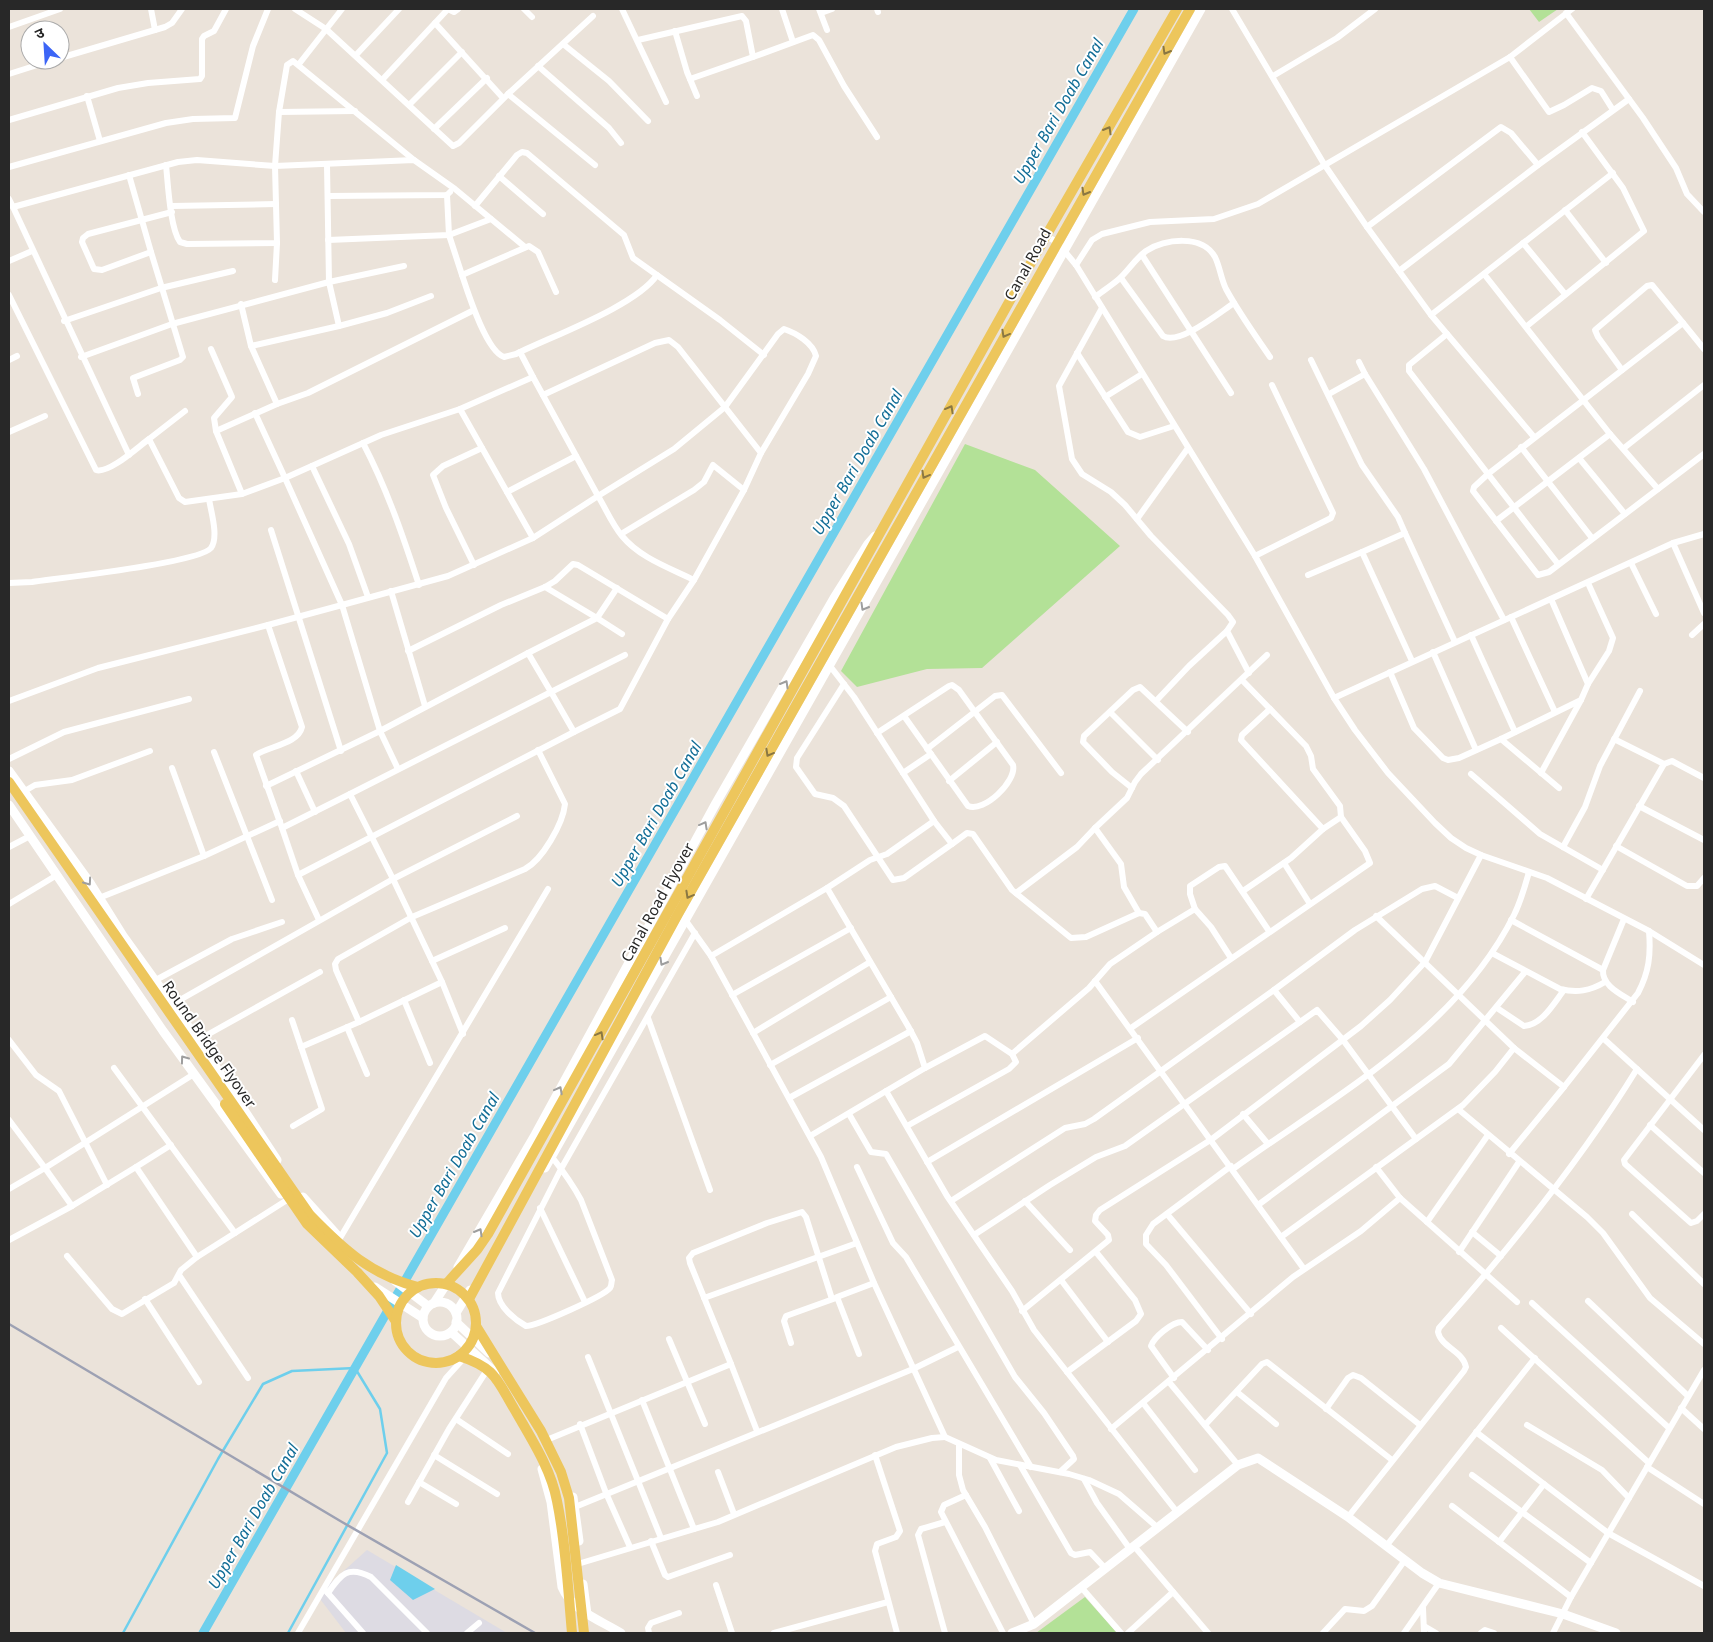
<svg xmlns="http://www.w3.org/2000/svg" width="1713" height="1642" font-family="'Noto Sans','Noto Sans Devanagari',sans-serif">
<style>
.industrial{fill:#dddbe3}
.green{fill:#b3e197}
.water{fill:#6ecfec}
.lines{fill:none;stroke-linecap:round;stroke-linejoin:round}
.stream{stroke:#6ecfec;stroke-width:2.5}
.canal{stroke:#6ecfec;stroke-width:9}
.minor{stroke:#fff;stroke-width:6}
.tertiary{stroke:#fff;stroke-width:9}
.primary{stroke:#edc65c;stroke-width:10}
.rail{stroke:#9da1b3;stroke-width:2.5}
.oneway{stroke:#8a7742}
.oneway2{stroke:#9e9e9e}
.labels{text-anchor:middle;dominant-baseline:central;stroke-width:4;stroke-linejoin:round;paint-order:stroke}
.street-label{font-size:15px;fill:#282828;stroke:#fff}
.water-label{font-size:16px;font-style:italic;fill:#106c95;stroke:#fff}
</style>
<rect width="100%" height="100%" fill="#ebe3da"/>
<!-- industrial -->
<polygon class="industrial" points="367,1550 507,1633 346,1633 317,1595"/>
<!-- green -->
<g class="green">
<polygon points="1529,9 1558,9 1539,22"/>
<polygon points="965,444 1035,470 1120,546 982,668 927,669 857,687 841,671"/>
<polygon points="1085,1597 1117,1633 1035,1633 1036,1633"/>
</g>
<!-- water -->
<polygon class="water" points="396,1565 435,1589 413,1600 390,1580"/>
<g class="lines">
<!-- stream -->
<polyline class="stream" points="123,1633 218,1459 263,1384 292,1371 355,1368 380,1409 387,1453 288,1633"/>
<!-- canal -->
<polyline class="canal" points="203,1633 1134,9"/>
<!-- minor -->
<g class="minor">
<polyline points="151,9 155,30"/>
<polyline points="295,9 326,29 453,146 459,143 508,94 593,16"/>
<polyline points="448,9 454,12 458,9"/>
<polyline points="524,9 532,17"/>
<polyline points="622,9 666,102"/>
<polyline points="782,9 793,42"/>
<polyline points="819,9 827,30"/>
<polyline points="877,9 878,12"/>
<polyline points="1232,9 1324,164 1367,227 1431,315 1534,437"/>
<polyline points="821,13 832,9"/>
<polyline points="1566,13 1643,118 1676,168 1687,194 1704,212"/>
<polyline points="435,23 503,98"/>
<polyline points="9,27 60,9"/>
<polyline points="675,31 687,72 697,96"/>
<polyline points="638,40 742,16 746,21 753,57 813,35 819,40 844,86 877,137"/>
<polyline points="563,44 609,81 648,121"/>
<polyline points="356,55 399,9"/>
<polyline points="1510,57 1549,112 1564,105 1592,88 1601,91 1613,110"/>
<polyline points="60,58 165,27 172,23 182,9"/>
<polyline points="299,64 342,9"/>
<polyline points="538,66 609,128 621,143"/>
<polyline points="9,74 53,60"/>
<polyline points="1273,76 1337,38 1375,9"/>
<polyline points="690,79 753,57"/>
<polyline points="382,80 448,9"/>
<polyline points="508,94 595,165"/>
<polyline points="87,96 100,141"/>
<polyline points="409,105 462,52"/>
<polyline points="279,112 355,111"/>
<polyline points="9,120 118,88 148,83 200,79 202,76 202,39 204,36 214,31 226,9"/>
<polyline points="434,129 487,78"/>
<path d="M 166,165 C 168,184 170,228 180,242 L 187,244 L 277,243 L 275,166 L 279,112 L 287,65 L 293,61 L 414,160"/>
<polyline points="9,167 166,123 193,119 235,118 253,46 268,9"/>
<polyline points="129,175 151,252 102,270 94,269 82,242 83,238 88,234 172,212"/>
<polyline points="499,176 543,214"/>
<polyline points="447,195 449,235 462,275 529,246 538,252 556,292"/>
<polyline points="328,196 447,195 450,192"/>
<polyline points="9,199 13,207 178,162 197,160 275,166 414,160 455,189 525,247"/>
<polyline points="172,206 276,204"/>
<polyline points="475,206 517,155 522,152 527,153 624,235 633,258 720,320 764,355"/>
<polyline points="13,207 129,455"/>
<polyline points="1565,210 1606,263"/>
<polyline points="1367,227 1501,127 1511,133 1538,165"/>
<polyline points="1046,236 1057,242 1076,265 1255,556 1334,698 1355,730 1388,773 1435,823 1451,838 1466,848 1481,855 1547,878 1649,931 1704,965"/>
<polyline points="328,240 449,235 491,219"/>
<polyline points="1523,243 1565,294"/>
<polyline points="1142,255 1231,393"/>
<polyline points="9,261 32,251"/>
<polyline points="1076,265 1092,240 1102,234 1150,222 1214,219 1258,204 1510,57 1572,9"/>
<polyline points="1399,271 1538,165 1629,99"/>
<polyline points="1484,274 1610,434 1658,489"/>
<path d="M 462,275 C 468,293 486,351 504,357 L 516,354 C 552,336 636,306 657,275"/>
<path d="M 1121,278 L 1163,336 C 1179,346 1220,312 1234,303"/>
<polyline points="275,280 277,243"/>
<path d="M 9,295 L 96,470 C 109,474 138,447 149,439"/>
<path d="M 1095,297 C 1103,291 1112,285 1119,279 C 1129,270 1135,259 1146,251 C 1165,239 1202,234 1215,257 C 1220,267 1221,279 1226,289 C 1239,313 1255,335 1270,357"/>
<polyline points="241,304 251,346 339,326 329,282 404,266"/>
<polyline points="1102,308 1059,386 1072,459 1082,474 1111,492 1125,505 1151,536 1228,615 1233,622 1227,631 1249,673"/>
<polyline points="1431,315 1613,173"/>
<polyline points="64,321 161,288 233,271"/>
<polyline points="339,326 387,313 431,296"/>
<polyline points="1527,326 1644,231 1623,188 1582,132"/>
<polyline points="1447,334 1409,365 1409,371 1488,474 1474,487 1473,491 1538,575 1549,572 1704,454"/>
<polyline points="251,346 277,404"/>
<polyline points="211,349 232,397 214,418 216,431"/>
<polyline points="520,352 533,377"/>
<polyline points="1077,353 1128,432 1140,437 1174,426"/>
<polyline points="81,357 172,324 329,282 327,165"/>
<polyline points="9,360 17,356"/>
<polyline points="1311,360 1362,465 1398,517 1405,533 1362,552 1412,661"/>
<polyline points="1359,362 1365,374"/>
<polyline points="1622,370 1598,337 1595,330 1647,286 1652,285 1683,323"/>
<polyline points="138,394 133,378 180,360 183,357 151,252"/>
<polyline points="1329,394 1365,374 1424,469 1504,620"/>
<polyline points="543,395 655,343 669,340 678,347 761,453 744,490 694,580"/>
<polyline points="1105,397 1142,374"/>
<path d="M 460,409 L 533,377 L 598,496 L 674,449 L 725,407 L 778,334 L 784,329 C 796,333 813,343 816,356 L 808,374 L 761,453"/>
<path d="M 185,411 L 149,439 L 179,498 L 185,502 L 242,494 L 285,478 L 342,605 L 448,576 L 533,538 L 598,496 C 606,509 612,524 622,536 C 640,558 670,568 694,580 L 668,619 L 620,709 L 574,732"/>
<polyline points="255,413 285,478 381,435 460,409 533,538"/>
<polyline points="9,432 45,416"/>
<path d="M 363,443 C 387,489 403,536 419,585"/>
<polyline points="1521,447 1592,538"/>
<polyline points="1624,448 1704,385"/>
<polyline points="1579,458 1625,514"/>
<polyline points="312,466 349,544 368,597"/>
<polyline points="507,492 576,456"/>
<polyline points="242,494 216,431 277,404 308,393 474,310"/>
<polyline points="1137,519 1188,448"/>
<polyline points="1496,521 1610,434"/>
<polyline points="271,530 341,751"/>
<polyline points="1405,533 1455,642"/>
<polyline points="621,534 694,490 704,482 713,465 744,490"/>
<polyline points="1673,543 1704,613"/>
<polyline points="1255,556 1331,518 1333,513 1272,385"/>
<polyline points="1631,563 1656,614"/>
<polyline points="1558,564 1488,474 1683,323 1704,349"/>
<polyline points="474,565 446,508 433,475 443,466 482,448"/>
<polyline points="1308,575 1362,552"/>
<path d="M 9,583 L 32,582 C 59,578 199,563 211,548 C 219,537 211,512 209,499"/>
<polyline points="1588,583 1613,638 1609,651 1588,684"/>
<polyline points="545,587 597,618 617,588"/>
<polyline points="391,591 425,706"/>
<polyline points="1511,617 1555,712"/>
<polyline points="268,625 342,605 380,731 528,653 551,692 625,655"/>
<polyline points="1471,635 1515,732"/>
<polyline points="1692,635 1704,624"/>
<polyline points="408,651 501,605 545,587 555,581 573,564 578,565 668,619"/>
<polyline points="1433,652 1476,750"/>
<polyline points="528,653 597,618 622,634"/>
<polyline points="1390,672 1414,728 1443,758 1448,760 1459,758 1501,739 1581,700 1588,684 1551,599"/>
<polyline points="844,684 797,758 796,767 815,794 833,798 844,806 893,880 904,878 952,844 934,821"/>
<polyline points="1334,698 1673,543 1704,534"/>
<path d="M 9,701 L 98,668 L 268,625 L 302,727 C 298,744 269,746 256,755 L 282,828 L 350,794 L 393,879 L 171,1005"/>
<polyline points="1156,701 1189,666 1227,631"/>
<polyline points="1270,709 1242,735 1241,740 1323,829"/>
<polyline points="1110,712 1158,760"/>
<path d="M 877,733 L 949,686 L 952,685 L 959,690 L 1013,765 C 1017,781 984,813 968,806 L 904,716"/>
<polyline points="1501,739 1559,788"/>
<polyline points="1614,739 1664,764"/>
<polyline points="927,749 995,696 1002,695 1061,773"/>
<polyline points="214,752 272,900"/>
<polyline points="9,759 64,732 189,699"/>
<polyline points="172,768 204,856"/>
<polyline points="296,771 315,812"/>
<polyline points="903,773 931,754"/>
<polyline points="1541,773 1581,700"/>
<polyline points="1471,774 1540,834 1603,870"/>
<polyline points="949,781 997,742"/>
<polyline points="266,786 380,731 398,769"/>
<polyline points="1132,788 1112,772 1083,742 1084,736 1133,690 1140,687 1188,732"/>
<polyline points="23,792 35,785 72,780 150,751"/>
<polyline points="1639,806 1704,840"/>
<polyline points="282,828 298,875"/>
<polyline points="1616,846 1687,886 1697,886 1704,878"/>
<polyline points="9,847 30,836"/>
<polyline points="1563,847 1585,807 1600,766 1640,691"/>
<polyline points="1284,863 1310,904"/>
<polyline points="827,888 870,860 887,854 934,821 854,697 830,666"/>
<polyline points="1243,891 1291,858 1323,829 1341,817"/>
<polyline points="1016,893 1077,847 1095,828"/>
<polyline points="99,898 204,856 280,821"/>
<polyline points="1586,899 1664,764 1672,761 1704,778"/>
<polyline points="9,904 57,875"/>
<polyline points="1195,909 1190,894 1190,886 1219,867 1225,866 1269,931"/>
<polyline points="1139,913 1124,887 1121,864 1095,828 1127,798 1135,782 1141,774 1267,655"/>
<polyline points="1376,916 1514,1048"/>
<path d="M 1624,919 L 1603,970 C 1602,986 1621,994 1633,1002"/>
<polyline points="319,920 298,875 574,732 551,692 350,794"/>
<polyline points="1511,920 1603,970"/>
<polyline points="686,921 711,956 821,1157 874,1283 945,1437 996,1460 1069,1474 1089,1480 1119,1494 1157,1527"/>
<polyline points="1157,932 1195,909 1211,927 1231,958"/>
<path d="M 1492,953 L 1560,989 C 1577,993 1590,991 1605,982"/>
<polyline points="711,956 827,888 908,1026 917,1043 925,1068 810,1136"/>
<polyline points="432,961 505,928"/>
<polyline points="154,981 232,939 282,922"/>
<polyline points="1095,981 1304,1269"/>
<polyline points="442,982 463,1034"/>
<polyline points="1274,990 1355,930 1422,889 1435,886 1458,898"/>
<polyline points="732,995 851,928"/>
<polyline points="404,1000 430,1063"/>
<path d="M 1497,1008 L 1524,1026 C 1542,1025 1554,1003 1564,990"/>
<polyline points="648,1018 710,1190"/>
<polyline points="292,1020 322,1109 293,1126"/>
<path d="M 359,1022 L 336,970 L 335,964 L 338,959 L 412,917 L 525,869 C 542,860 563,824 565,804 L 538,750"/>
<polyline points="347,1027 367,1074"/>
<polyline points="1131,1028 1370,863 1365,851 1341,817 1340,806 1313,769 1311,756 1306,746 1242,680"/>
<polyline points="753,1033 870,962"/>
<polyline points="1604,1039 1704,1130"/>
<polyline points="9,1040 36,1075 59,1091 107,1185"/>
<polyline points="198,1040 320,972"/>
<polyline points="301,1047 359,1022 442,982 393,879 517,816"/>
<polyline points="1704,1055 1624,1160 1625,1164 1691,1223 1697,1221 1704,1214"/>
<polyline points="770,1065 891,997"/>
<polyline points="114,1068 235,1233 287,1200"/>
<polyline points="925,1068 985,1036 1012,1054 1089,988 1110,964 1157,932 1145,914 1139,913 1086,937 1071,938 1012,890 973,834 967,833 952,844"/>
<polyline points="886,1091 947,1196 1012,1291 1034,1330 1177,1512"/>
<polyline points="789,1098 911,1031"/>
<polyline points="1458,1109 1587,1217 1603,1233 1650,1298 1704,1344"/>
<polyline points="849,1114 871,1152 886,1154 1015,1377 1044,1413 1073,1456 1074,1459 1060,1472"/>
<polyline points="1243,1114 1268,1144"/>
<polyline points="9,1120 45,1168 194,1074"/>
<polyline points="1650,1125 1704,1173"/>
<polyline points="907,1126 1009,1069 1016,1062 1012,1054"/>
<polyline points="171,1145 136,1167 197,1257 235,1233"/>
<polyline points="1509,1154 1564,1087"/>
<path d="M 552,1157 C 563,1171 573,1185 581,1200 L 612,1280 C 611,1283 612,1285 610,1288 C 604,1296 537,1326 526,1326 C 515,1320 498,1306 498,1293 L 561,1169 L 695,933"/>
<polyline points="927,1162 1138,1038"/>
<polyline points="857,1167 893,1243 906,1257 1031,1467"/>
<polyline points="1376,1167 1400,1198 1517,1302"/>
<path d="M 1233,1169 C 1334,1096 1456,1031 1514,915 C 1521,901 1525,886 1529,872"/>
<polyline points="9,1189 45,1168 72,1206 136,1167"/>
<polyline points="951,1201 1065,1128 1085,1124 1094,1119 1274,990 1300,1022"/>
<polyline points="1025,1201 1070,1250"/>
<polyline points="1258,1205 1449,1064 1525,972"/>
<polyline points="540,1208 585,1302"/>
<polyline points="1167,1214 1251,1314"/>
<polyline points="1632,1214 1704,1284"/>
<polyline points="1427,1222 1488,1135"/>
<polyline points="1472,1232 1501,1256"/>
<polyline points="974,1235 1050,1185 1096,1157 1125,1146 1317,1010 1343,1040 1416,1139"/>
<path d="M 1281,1237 L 1463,1105 L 1495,1072 L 1514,1048 L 1564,1087 L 1638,993 C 1649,972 1651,955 1649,931"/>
<polyline points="340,1238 548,889"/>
<polyline points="9,1240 72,1206"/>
<polyline points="1459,1252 1519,1162"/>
<polyline points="67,1256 112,1309 122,1314 174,1283 181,1270 197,1257"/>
<polyline points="179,1275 248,1378"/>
<polyline points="1061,1280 1108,1342"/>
<polyline points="704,1298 857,1243"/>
<polyline points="145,1299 199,1382"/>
<polyline points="1588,1301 1688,1396"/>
<polyline points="1532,1303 1669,1428"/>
<polyline points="1022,1311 1109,1240 1108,1235 1095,1221 1096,1215 1100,1210 1212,1139 1361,1026 1390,1000 1425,962 1481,855"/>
<polyline points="1501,1328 1649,1463"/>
<polyline points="669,1339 705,1424"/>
<polyline points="1222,1339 1166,1265 1146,1244 1146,1235 1153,1224 1231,1166"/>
<polyline points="791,1343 784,1321 786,1316 836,1298"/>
<polyline points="859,1354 837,1297 874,1283"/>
<polyline points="588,1357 661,1538"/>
<polyline points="731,1364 690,1263 689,1258 693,1253 767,1223 802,1212 806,1217 832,1299"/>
<polyline points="1067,1372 1136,1321 1141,1314 1135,1300 1096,1252"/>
<path d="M 1174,1378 L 1151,1346 C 1154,1337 1172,1322 1182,1322 L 1208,1350"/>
<polyline points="1169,1382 1238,1465"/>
<polyline points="1237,1392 1276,1424"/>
<polyline points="642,1400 694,1529"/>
<polyline points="1143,1403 1195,1470"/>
<polyline points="1681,1408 1704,1429"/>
<polyline points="1326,1409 1348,1378 1353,1375 1361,1378 1420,1425"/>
<polyline points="456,1419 508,1454"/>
<polyline points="580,1424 606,1493 630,1547"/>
<polyline points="1205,1425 1262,1364 1267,1362 1392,1460"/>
<polyline points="1527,1425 1602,1470 1629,1498"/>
<polyline points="1111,1429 1293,1277 1361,1231 1400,1198"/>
<polyline points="1476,1432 1608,1533 1704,1586"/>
<polyline points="549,1439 731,1364 757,1431"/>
<polyline points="959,1444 959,1475 963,1490 985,1527 1034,1624"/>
<polyline points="434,1455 497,1494"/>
<polyline points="875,1455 900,1531 896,1537 877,1544 875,1551 897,1633"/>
<polyline points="990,1458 1019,1511"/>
<polyline points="1020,1465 1071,1553 1075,1555 1090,1552 1105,1568"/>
<polyline points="1647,1467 1704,1504"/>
<polyline points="718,1472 734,1514"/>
<polyline points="1472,1475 1591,1563"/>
<polyline points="1084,1479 1097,1503 1130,1549"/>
<polyline points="419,1482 456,1504"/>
<polyline points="966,1495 944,1505 941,1512 1003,1633"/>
<polyline points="408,1502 449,1429 489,1367"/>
<polyline points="1452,1506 1571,1597"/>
<polyline points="575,1507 913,1369 958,1347"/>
<path d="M 1348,1517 L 1464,1371 L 1466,1367 C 1463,1351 1441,1347 1438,1332 L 1439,1328 C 1510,1248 1581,1160 1637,1069"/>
<polyline points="651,1541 665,1575 668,1577 730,1555"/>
<polyline points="1499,1542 1544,1484"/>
<polyline points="1387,1545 1535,1358"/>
<polyline points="1134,1546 1208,1633"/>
<polyline points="581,1563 718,1522 896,1447 932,1438 945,1437"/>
<polyline points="716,1585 732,1633"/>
<polyline points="1081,1587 1121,1633"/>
<polyline points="326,1591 363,1633"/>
<path d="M 328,1593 C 341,1574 348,1565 371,1577 L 427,1633"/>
<polyline points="1423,1608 1424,1633"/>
<polyline points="1424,1626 1436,1633"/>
<polyline points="298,1633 446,1378 465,1357"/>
<polyline points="467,1633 479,1623"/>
<polyline points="649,1633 648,1628 651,1623 679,1613"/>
<polyline points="774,1633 888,1602"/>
<polyline points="945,1633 918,1535 921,1529 945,1522"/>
<polyline points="1128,1633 1173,1592"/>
<polyline points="1323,1633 1345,1609 1364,1611 1372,1606 1405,1560"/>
<polyline points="1404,1633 1439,1583"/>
<polyline points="1481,1633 1485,1630 1494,1633"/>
<polyline points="1553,1633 1571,1597 1704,1370"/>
</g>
<!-- tertiary -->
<g class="tertiary">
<polyline points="9,771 90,883 123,936 198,1040 277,1160"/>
<polyline points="9,805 163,1031 281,1194"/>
<polyline points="545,1168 1201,9"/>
<polyline points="303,1197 338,1236"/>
<polyline points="458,1267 535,1135 716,803 834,598 868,544 875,536"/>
<polyline points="395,1281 428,1306"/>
<polyline points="375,1287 423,1318"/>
<circle cx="440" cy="1319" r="17"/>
<polyline points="434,1303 449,1280"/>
<polyline points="456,1313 470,1290"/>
<polyline points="456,1322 489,1353"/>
<polyline points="451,1332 495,1372"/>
<path d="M 542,1469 L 551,1502 L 562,1587 C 572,1611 600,1620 621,1633"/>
<polyline points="573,1497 579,1541"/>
<polyline points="583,1584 587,1614"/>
<polyline points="1012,1633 1034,1624 1238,1465 1258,1458 1348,1517 1422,1573 1439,1583 1563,1614 1616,1633"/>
</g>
<!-- primary -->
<g class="primary">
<path d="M 9,782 L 310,1215 C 343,1249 371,1275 418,1287"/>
<polyline points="225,1104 307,1224 357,1272 379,1296 395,1320"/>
<circle cx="436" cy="1323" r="40"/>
<polyline points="446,1284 477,1250 488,1234 1046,236 1177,9"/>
<polyline points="469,1299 678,914 1190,9"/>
<polyline points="476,1326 541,1431 561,1472 569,1498 584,1633"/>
<path d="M 459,1356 C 497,1368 497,1381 516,1412 C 532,1440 551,1469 557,1501 C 566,1544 568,1590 572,1633"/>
</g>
<!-- rail -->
<polyline class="rail" points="9,1324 342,1522 535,1633"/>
</g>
<!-- one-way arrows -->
<defs><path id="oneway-chevron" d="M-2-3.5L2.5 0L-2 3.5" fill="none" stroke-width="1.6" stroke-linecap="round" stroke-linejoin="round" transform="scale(1.25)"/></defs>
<g class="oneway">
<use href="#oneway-chevron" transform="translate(1166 51) rotate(120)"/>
<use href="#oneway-chevron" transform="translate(1108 130) rotate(-60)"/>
<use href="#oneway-chevron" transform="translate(1085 192) rotate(120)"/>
<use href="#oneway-chevron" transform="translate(1005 334) rotate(119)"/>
<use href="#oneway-chevron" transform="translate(950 409) rotate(-61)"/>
<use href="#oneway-chevron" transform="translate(925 475) rotate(119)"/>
<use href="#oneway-chevron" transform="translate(769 753) rotate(119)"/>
<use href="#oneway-chevron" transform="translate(689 895) rotate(119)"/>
<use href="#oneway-chevron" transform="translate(600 1035) rotate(-61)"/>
</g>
<g class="oneway2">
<use href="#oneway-chevron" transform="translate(864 607) rotate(120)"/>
<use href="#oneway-chevron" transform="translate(785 684) rotate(-60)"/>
<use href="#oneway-chevron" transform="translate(704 825) rotate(-61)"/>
<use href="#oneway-chevron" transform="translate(88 882) rotate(55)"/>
<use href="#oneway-chevron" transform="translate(663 962) rotate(120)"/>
<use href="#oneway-chevron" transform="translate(184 1059) rotate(-126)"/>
<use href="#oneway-chevron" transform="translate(559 1090) rotate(-62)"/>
<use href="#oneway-chevron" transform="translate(479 1232) rotate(-60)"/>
</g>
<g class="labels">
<!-- street labels -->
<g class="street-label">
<text transform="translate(1027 264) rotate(-61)">Canal Road</text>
<text transform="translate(657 902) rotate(-61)">Canal Road Flyover</text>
<text transform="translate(210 1044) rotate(55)">Round Bridge Flyover</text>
</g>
<!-- water labels -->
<g class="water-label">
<text transform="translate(1058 111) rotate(-60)">Upper Bari Doab Canal</text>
<text transform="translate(857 462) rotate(-60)">Upper Bari Doab Canal</text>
<text transform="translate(656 814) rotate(-60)">Upper Bari Doab Canal</text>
<text transform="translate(454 1165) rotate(-60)">Upper Bari Doab Canal</text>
<text transform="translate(253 1516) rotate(-60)">Upper Bari Doab Canal</text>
</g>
</g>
<!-- border -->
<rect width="1713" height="1642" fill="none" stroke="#282828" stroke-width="20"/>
<!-- north arrow -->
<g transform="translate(45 45) rotate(335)"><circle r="24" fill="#ffffff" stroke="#a9a9a9"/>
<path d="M0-4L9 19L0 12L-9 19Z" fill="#3c65f6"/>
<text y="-8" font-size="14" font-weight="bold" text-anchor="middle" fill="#282828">उ</text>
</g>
</svg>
